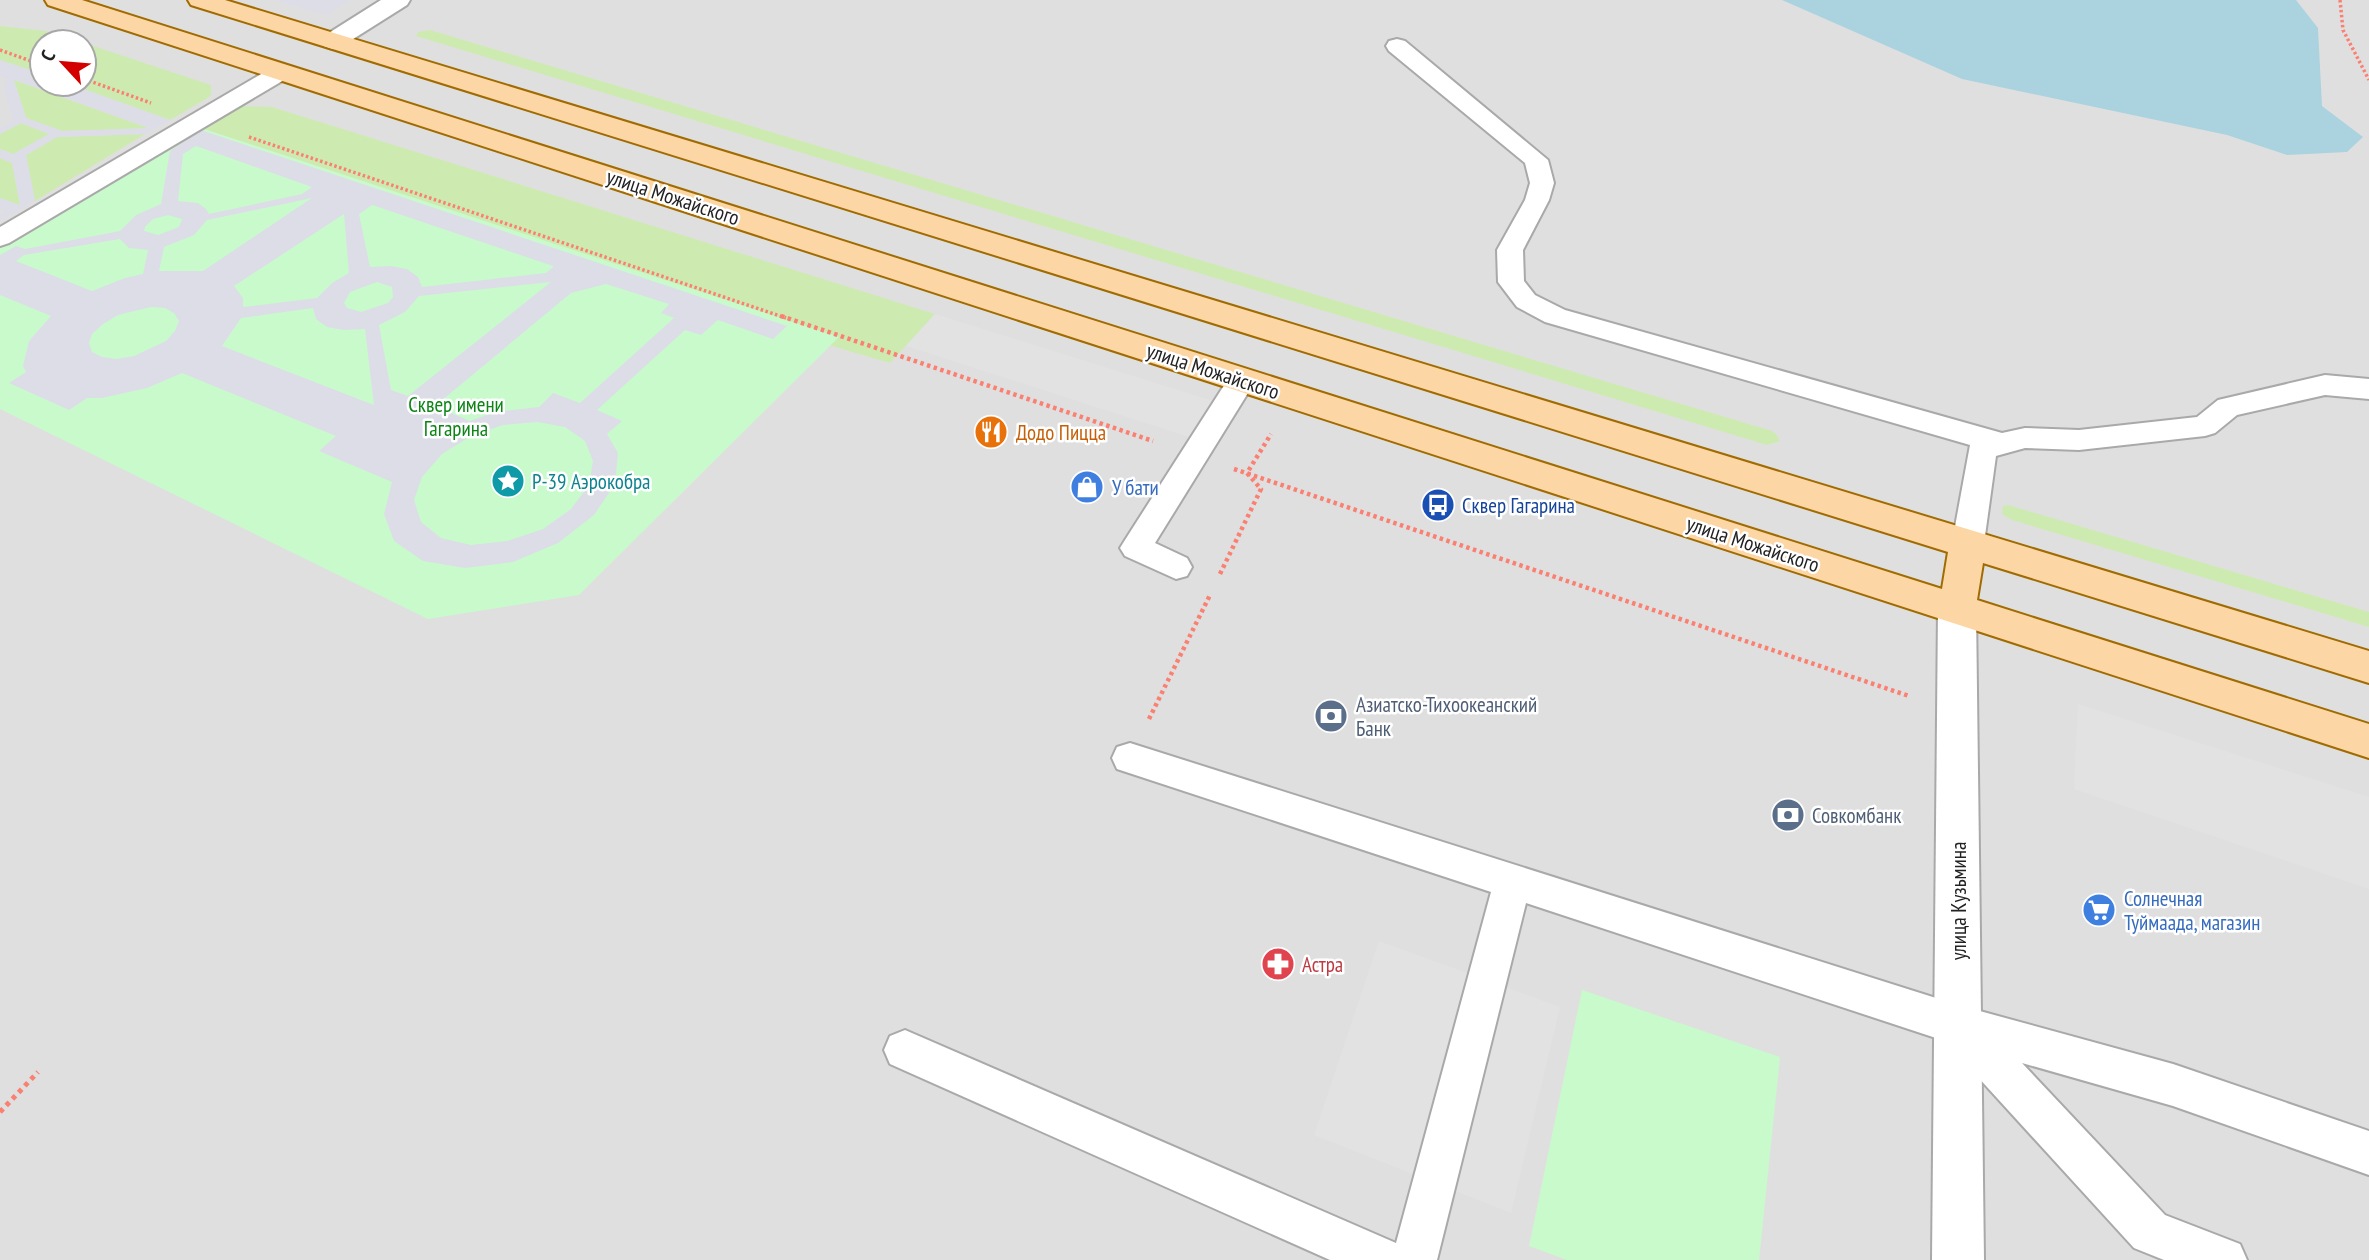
<svg xmlns="http://www.w3.org/2000/svg" width="2369" height="1260" font-family="'PT Sans Narrow',sans-serif">
<style>
.residential{fill:#e0dfdf;fill-rule:evenodd}
.grass{fill:#cdebb0}
.park{fill:#c8facc}
.parking{fill:#e2e2e2}
.plaza{fill:#dddde8;fill-rule:evenodd}
.water{fill:#aad3df}
.lines{fill:none;stroke-linecap:round;stroke-linejoin:round}
.service-casing{stroke:#a9a9a9;stroke-width:4}
.minor-casing{stroke:#a9a9a9;stroke-width:4}
.primary-casing{stroke:#a06b00;stroke-width:4}
.path-far2{stroke:#fa8072;stroke-width:3.5;stroke-dasharray:2.5 2.5;stroke-linecap:butt}
.path-far1{stroke:#fa8072;stroke-width:4.5;stroke-dasharray:3.5 3.5;stroke-linecap:butt}
.path{stroke:#fa8072;stroke-width:5;stroke-dasharray:4.5 4.5;stroke-linecap:butt}
.service{fill:#fff;fill-rule:evenodd}
.minor{fill:#fff;fill-rule:evenodd}
.primary{fill:#fcd6a4;fill-rule:evenodd}
.labels{text-anchor:middle;dominant-baseline:central;stroke-width:5;stroke-linejoin:round;paint-order:stroke}
.street-label{font-size:21px;fill:#222;stroke:#fff}
.park-label{font-size:21px;fill:#0c8416;stroke:#fff}
.food-label{font-size:21px;fill:#c56008;stroke:#fff;text-anchor:start}
.culture-label{font-size:21px;fill:#0d838f;stroke:#fff;text-anchor:start}
.shop-label{font-size:21px;fill:#366cbe;stroke:#fff;text-anchor:start}
.transit-label{font-size:21px;fill:#164399;stroke:#fff;text-anchor:start}
.service-label{font-size:21px;fill:#4e5e75;stroke:#fff;text-anchor:start}
.health-label{font-size:21px;fill:#be3a42;stroke:#fff;text-anchor:start}
</style>
<rect width="100%" height="100%" fill="#f2efe9"/>
<!-- residential -->
<path class="residential" d="M 0,0 L 2369,0 L 2369,1260 L 0,1260 ZM 42,42 L 84,42 L 84,84 L 42,84 Z"/>
<!-- grass -->
<g class="grass">
<polygon points="0,26 46,31 80,42 42,42 42,74 0,60"/>
<polygon points="430,30 1772,431 1776,434 1780,441 1767,445 416,36 418,32"/>
<polygon points="84,43 211,85 211,96 170,120 69,84 84,84"/>
<polygon points="14,80 151,129 62,131 26,118"/>
<polygon points="243,106 272,107 935,314 890,363 781,331 201,130"/>
<polygon points="21,123 50,134 13,154 0,149 0,134"/>
<polygon points="145,134 35,201 26,155 57,137"/>
<polygon points="0,158 12,163 20,206 0,198"/>
<polygon points="2008,505 2369,612 2369,627 2012,520 2002,514 2003,506"/>
</g>
<!-- park -->
<g class="park">
<polygon points="198,127 839,337 579,595 428,619 0,409 0,245"/>
<polygon points="1582,990 1780,1057 1759,1260 1567,1260 1529,1246"/>
</g>
<!-- parking -->
<g class="parking">
<polygon points="935,314 1213,401 1189,437 906,346"/>
<polygon points="2078,704 2369,797 2369,889 2074,789"/>
<polygon points="1379,941 1560,1007 1511,1213 1314,1135"/>
</g>
<!-- plaza -->
<g class="plaza">
<polygon points="273,0 351,0 326,15"/>
<path d="M 0,60 L 42,74 L 42,84 L 69,84 L 170,120 L 145,134 L 57,137 L 26,155 L 35,201 L 0,221 L 0,214 L 8,213 L 0,209 L 0,198 L 20,205 L 12,163 L 0,158 L 0,149 L 13,154 L 49,134 L 21,123 L 0,134 L 0,128 L 13,121 L 3,85 L 8,79 L 0,76 ZM 14,81 L 15,80 L 149,128 L 62,131 L 26,118 Z"/>
<path d="M 201,130 L 787,326 L 773,339 L 718,320 L 701,335 L 685,330 L 597,410 L 622,421 L 607,434 L 618,453 L 615,484 L 594,515 L 558,543 L 513,562 L 465,568 L 423,561 L 394,541 L 384,514 L 392,482 L 319,451 L 336,436 L 182,373 L 147,388 L 102,398 L 87,398 L 69,410 L 9,383 L 26,372 L 23,366 L 29,341 L 51,316 L 0,295 L 0,255 L 16,246 L 25,249 L 120,231 L 136,215 L 161,204 L 170,151 ZM 196,146 L 312,187 L 302,194 L 209,214 L 206,209 L 198,203 L 178,201 L 183,154 ZM 312,198 L 203,271 L 159,271 L 164,247 L 194,235 L 207,220 ZM 372,205 L 553,266 L 553,267 L 546,273 L 422,287 L 418,277 L 407,269 L 391,266 L 370,267 L 359,214 ZM 344,214 L 349,273 L 332,283 L 317,298 L 243,307 L 243,298 L 234,286 ZM 168,215 L 182,219 L 179,227 L 158,235 L 144,231 L 145,227 L 153,219 ZM 120,239 L 129,248 L 148,250 L 143,274 L 125,278 L 92,291 L 16,261 L 24,255 ZM 377,282 L 392,287 L 393,297 L 388,303 L 361,312 L 347,308 L 344,303 L 350,292 ZM 551,282 L 408,396 L 391,390 L 379,325 L 405,312 L 419,296 ZM 606,284 L 669,304 L 661,313 L 674,318 L 580,403 L 553,393 L 539,407 L 495,412 L 470,421 L 435,406 L 571,293 ZM 151,307 L 165,308 L 174,313 L 179,321 L 175,331 L 166,341 L 134,356 L 117,359 L 102,357 L 92,352 L 89,343 L 92,334 L 103,324 L 118,315 ZM 313,308 L 316,319 L 327,327 L 344,330 L 365,329 L 374,405 L 222,346 L 241,318 ZM 537,422 L 565,427 L 585,441 L 593,461 L 589,485 L 571,509 L 543,529 L 507,541 L 471,545 L 441,538 L 421,522 L 414,500 L 422,477 L 442,454 L 471,436 L 503,425 Z"/>
</g>
<!-- water -->
<polygon class="water" points="1782,0 2296,0 2318,28 2322,106 2363,137 2347,152 2287,155 2227,135 1962,79"/>
<g class="lines">
<defs>
<g id="service">
<polygon points="1397,39 1405,41 1548,160 1554,183 1549,200 1523,250 1524,281 1535,295 1565,310 2002,433 2025,428 2079,430 2197,417 2218,400 2325,375 2369,379 2369,399 2325,395 2237,415 2215,433 2205,436 2079,450 2025,448 1996,456 1984,543 1979,551 1968,555 1957,551 1952,543 1970,445 1545,322 1517,307 1498,282 1497,250 1525,200 1530,183 1525,163 1389,51 1386,46 1389,41"/>
<polygon points="281,65 289,67 292,72 289,77 9,243 0,246 0,227 273,67"/>
<polygon points="1242,370 1252,373 1256,380 1155,543 1187,558 1192,567 1187,576 1176,579 1125,556 1120,548 1125,540 1232,373"/>
<polygon points="1130,743 1958,1005 2173,1064 2369,1131 2369,1175 2173,1106 2022,1063 2165,1215 2240,1244 2247,1260 2164,1260 2134,1248 1945,1041 1526,903 1437,1260 1330,1260 890,1064 884,1050 890,1036 905,1030 1396,1243 1491,892 1117,769 1112,758 1117,747"/>
</g>
<g id="minor">
<polygon points="381,0 410,0 407,5 342,46 333,49 324,46 320,41 324,36"/>
<polygon points="1957,594 1970,599 1976,609 1984,1260 1932,1260 1938,609 1944,599"/>
</g>
<polygon id="primary" points="45,0 82,0 1942,589 1948,552 191,5 188,0 225,0 2369,651 2369,683 1983,563 1977,600 2369,724 2369,758 48,5"/>
</defs>
<!-- service casing -->
<use href="#service" class="service-casing"/>
<!-- minor casing -->
<use href="#minor" class="minor-casing"/>
<!-- primary casing -->
<use href="#primary" class="primary-casing"/>
<!-- path-far2 -->
<g class="path-far2">
<polyline points="2340,0 2343,30 2369,80"/>
<polyline points="0,50 42,65"/>
<polyline points="84,79 151,103"/>
<polyline points="249,137 786,318"/>
</g>
<!-- path-far1 -->
<g class="path-far1">
<polyline points="781,316 1153,441"/>
<polyline points="1234,469 1909,696"/>
<polyline points="1220,574 1261,489 1247,473 1271,434"/>
<polyline points="1149,719 1210,595"/>
</g>
<!-- path -->
<polyline class="path" points="0,1112 38,1072"/>
<!-- service -->
<use href="#service" class="service"/>
<!-- minor -->
<use href="#minor" class="minor"/>
<!-- primary -->
<use href="#primary" class="primary"/>
</g>
<!-- icons -->
<defs>
<symbol id="restaurant-disc" viewBox="-11 -11 22 22"><circle r="9.5" fill="#e8710a" stroke="#fff"/><path d="M-5-6h1v4h1v-4h1v4h1v-4h1v5L-1.5 .5V6h-2V.5L-5-1ZM5-6V6H3V1.5H1.5Q1.5-4 5-6Z" fill="#fff"/></symbol>
<symbol id="sight-disc" viewBox="-11 -11 22 22"><circle r="9.5" fill="#0f9aa8" stroke="#fff"/><path d="M0-6L1.8-2.2L6-1.7L2.9 1.2L3.7 5.4L0 3.3L-3.7 5.4L-2.9 1.2L-6-1.7L-1.8-2.2Z" fill="#fff"/></symbol>
<symbol id="shop-disc" viewBox="-11 -11 22 22"><circle r="9.5" fill="#3f7fe0" stroke="#fff"/><path d="M-5-2.5h2.3a2.7 3.5 0 0 1 5.4 0H5L5.5 6h-11ZM-1.5-2.5h3a1.5 2.3 0 0 0-3 0Z" fill="#fff"/></symbol>
<symbol id="bus-disc" viewBox="-11 -11 22 22"><circle r="9.5" fill="#1a4fb4" stroke="#fff"/><path d="M-5-6H5V4H4V6H2V4H-2V6H-4V4H-5ZM-3.5-4V0h7V-4ZM-3.5 1.2v1.5H-2V1.2ZM2 1.2v1.5H3.5V1.2Z" fill="#fff"/></symbol>
<symbol id="bank-disc" viewBox="-11 -11 22 22"><circle r="9.5" fill="#5c6f8a" stroke="#fff"/><path d="M-6-4H6V4H-6ZM0-2.3a2.3 2.3 0 1 0 0 4.6a2.3 2.3 0 1 0 0-4.6Z" fill="#fff"/></symbol>
<symbol id="supermarket-disc" viewBox="-11 -11 22 22"><circle r="9.5" fill="#3f7fe0" stroke="#fff"/><path d="M-6-5.5h2.5l.6 2H6L4.5 2H-2.5L-4.4-4H-6ZM-1.5 3.2a1.3 1.3 0 1 0 .1 0ZM3 3.2a1.3 1.3 0 1 0 .1 0Z" fill="#fff"/></symbol>
<symbol id="pharmacy-disc" viewBox="-11 -11 22 22"><circle r="9.5" fill="#e0444e" stroke="#fff"/><path d="M-2-6h4v4h4v4h-4v4h-4v-4h-4v-4h4Z" fill="#fff"/></symbol>
</defs>
<g fill-rule="evenodd">
<use href="#restaurant-disc" x="972" y="413" width="38" height="38"/>
<use href="#sight-disc" x="489" y="462" width="38" height="38"/>
<use href="#shop-disc" x="1068" y="468" width="38" height="38"/>
<use href="#bus-disc" x="1419" y="486" width="38" height="38"/>
<use href="#bank-disc" x="1312" y="697" width="38" height="38"/>
<use href="#bank-disc" x="1769" y="796" width="38" height="38"/>
<use href="#supermarket-disc" x="2080" y="891" width="38" height="38"/>
<use href="#pharmacy-disc" x="1259" y="945" width="38" height="38"/>
</g>
<g class="labels">
<!-- street labels -->
<g class="street-label">
<text transform="translate(673 197) rotate(18)">улица Можайского</text>
<text transform="translate(1213 371) rotate(18)">улица Можайского</text>
<text transform="translate(1753 544) rotate(18)">улица Можайского</text>
<text transform="translate(1958 901) rotate(-90)">улица Кузьмина</text>
</g>
<!-- park labels -->
<g class="park-label">
<text x="456" y="404">Сквер имени<tspan x="456" dy="24">Гагарина</tspan></text>
</g>
<!-- food labels -->
<g class="food-label">
<text x="1016" y="432">Додо Пицца</text>
</g>
<!-- culture labels -->
<g class="culture-label">
<text x="532" y="481">P-39 Аэрокобра</text>
</g>
<!-- shop labels -->
<g class="shop-label">
<text x="1112" y="487">У бати</text>
<text x="2124" y="898">Солнечная<tspan x="2124" dy="24">Туймаада, магазин</tspan></text>
</g>
<!-- transit labels -->
<g class="transit-label">
<text x="1462" y="505">Сквер Гагарина</text>
</g>
<!-- service labels -->
<g class="service-label">
<text x="1356" y="704">Азиатско-Тихоокеанский<tspan x="1356" dy="24">Банк</tspan></text>
<text x="1812" y="815">Совкомбанк</text>
</g>
<!-- health labels -->
<g class="health-label">
<text x="1302" y="964">Астра</text>
</g>
</g>
<!-- north arrow -->
<g transform="translate(63 63) rotate(296)"><circle r="33" fill="#ffffff" stroke="#a7a7a7" stroke-width="2"/>
<path d="M0-5L12 26L0 18L-12 26Z" fill="#d40000"/>
<text y="-10" font-size="19" font-weight="bold" text-anchor="middle" fill="#222222">С</text>
</g>
</svg>
